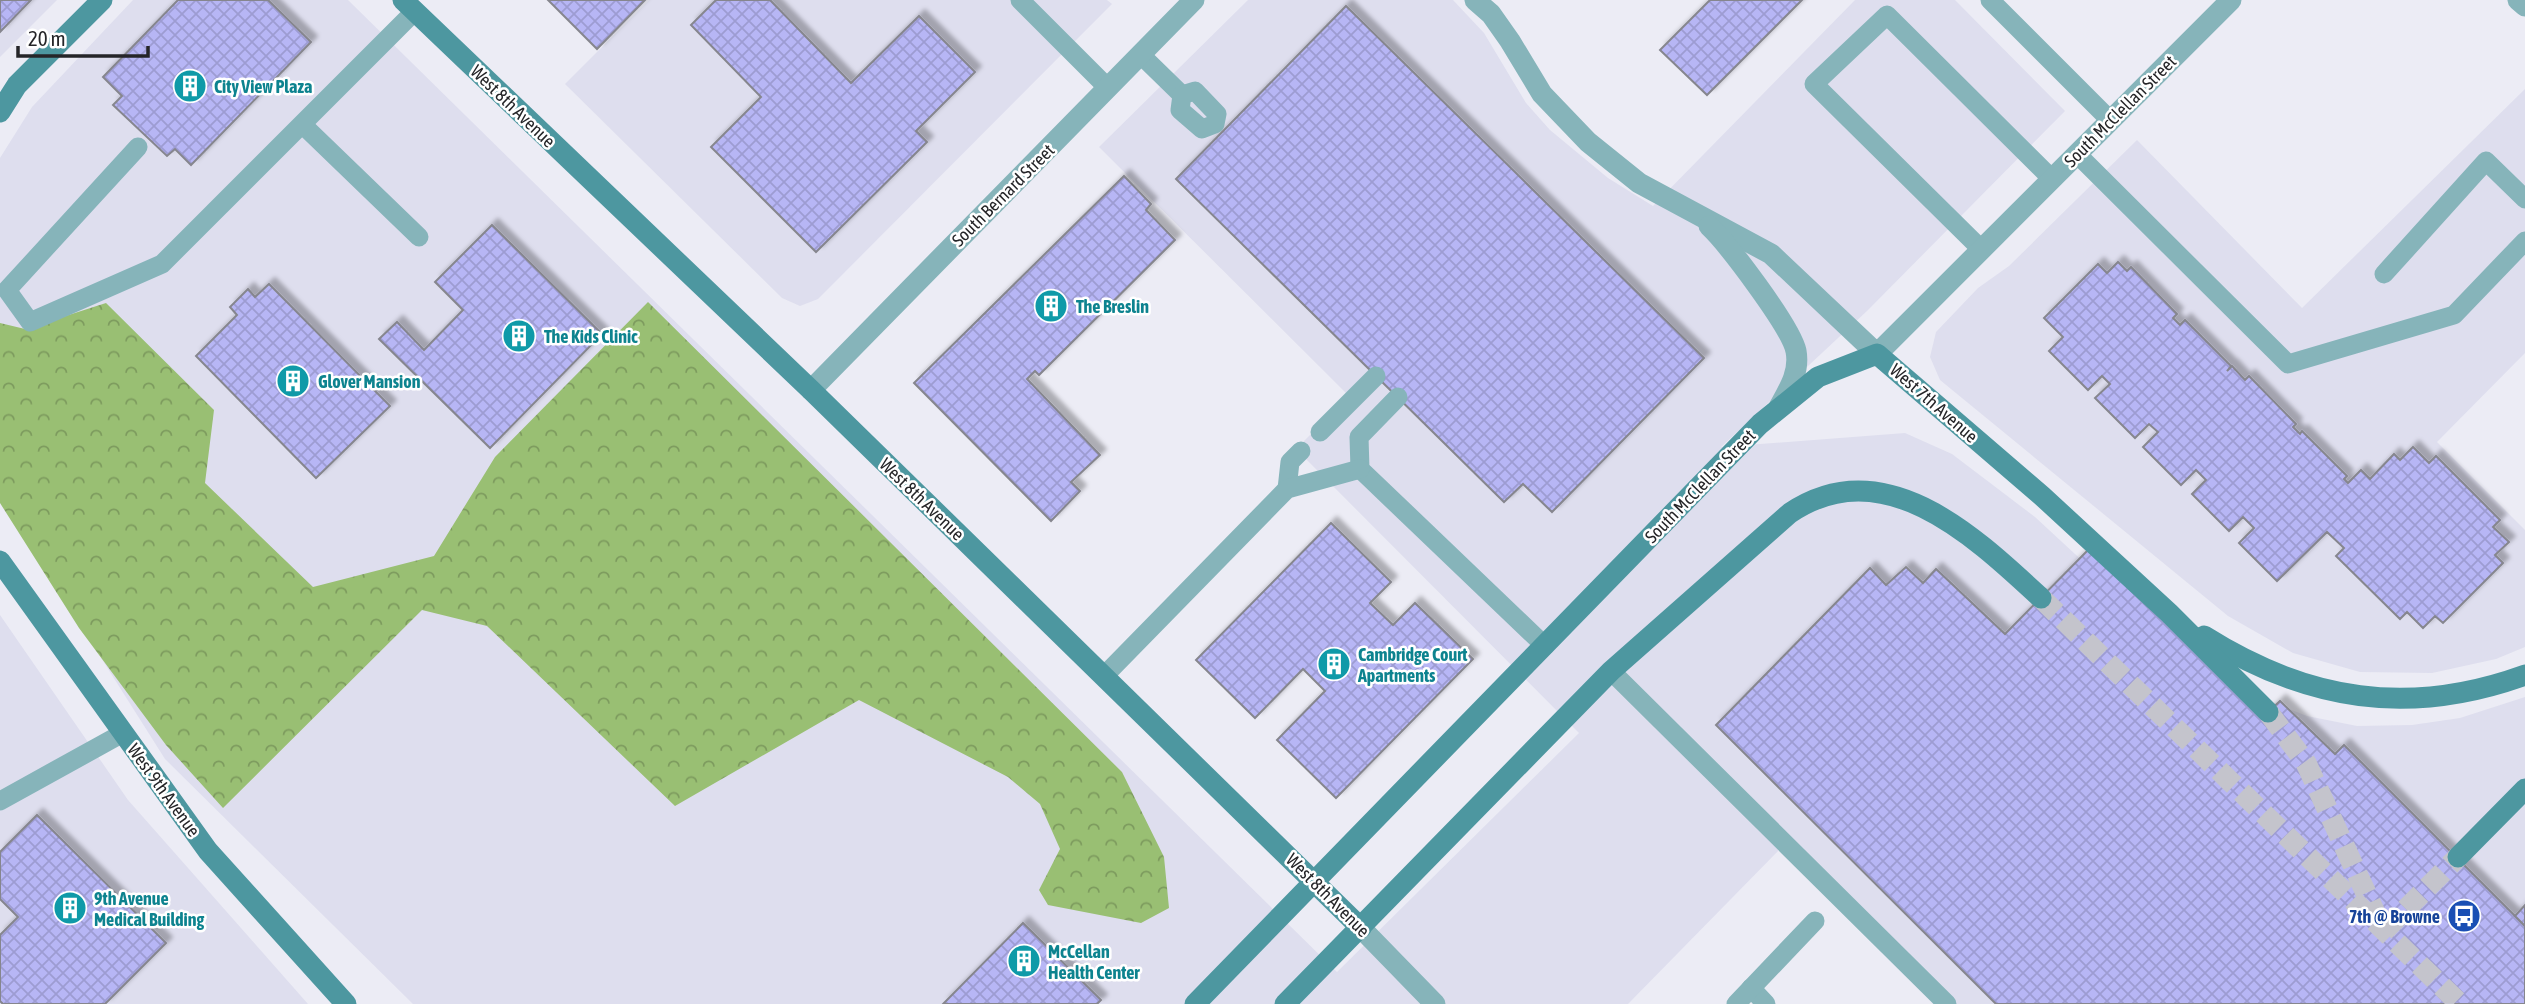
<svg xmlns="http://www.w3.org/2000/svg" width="2525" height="1004" font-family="'Asap Condensed',sans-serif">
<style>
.built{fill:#dedeee}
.forest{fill:url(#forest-crowns)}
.building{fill:url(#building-cross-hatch);stroke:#86868e;stroke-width:2;filter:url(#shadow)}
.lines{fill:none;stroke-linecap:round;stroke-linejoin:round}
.secondary-tunnel{stroke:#c4c4cc;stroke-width:21;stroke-dasharray:21 10;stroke-linecap:butt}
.lane{stroke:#86b4ba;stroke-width:19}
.street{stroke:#86b4ba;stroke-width:21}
.secondary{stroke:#4d97a0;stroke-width:21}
.labels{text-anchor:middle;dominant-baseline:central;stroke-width:5;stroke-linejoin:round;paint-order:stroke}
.culture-label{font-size:18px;font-weight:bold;fill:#0d838f;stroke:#fff;text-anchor:start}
.street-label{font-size:18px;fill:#252528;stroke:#fff}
.transit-label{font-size:18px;font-weight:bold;fill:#164399;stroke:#fff;text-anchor:end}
</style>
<defs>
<pattern id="forest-crowns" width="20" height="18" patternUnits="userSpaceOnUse" patternTransform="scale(1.75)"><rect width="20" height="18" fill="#99bf73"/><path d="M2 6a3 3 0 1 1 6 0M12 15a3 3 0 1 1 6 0" fill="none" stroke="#7d9b5e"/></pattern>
<pattern id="building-cross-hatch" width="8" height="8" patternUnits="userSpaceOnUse" patternTransform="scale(1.75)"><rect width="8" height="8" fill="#b7b6f5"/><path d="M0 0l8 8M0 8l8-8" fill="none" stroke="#9d9cd2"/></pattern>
<filter id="shadow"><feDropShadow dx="6" dy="-6" stdDeviation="2" flood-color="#0004"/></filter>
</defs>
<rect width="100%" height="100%" fill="#ececf5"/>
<!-- built -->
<g class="built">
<polygon points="0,0 57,0 0,57"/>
<polygon points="133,0 348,0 1337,972 1579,733 1296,449 1349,396 1099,147 1248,0 1453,0 1484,33 1526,103 1550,130 1608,178 1653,206 1855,0 1955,0 2065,111 1867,311 1721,447 1905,433 1952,454 2035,517 2142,616 2245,692 2307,716 2357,726 2412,725 2460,718 2525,697 2525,1004 1936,1004 1781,848 1628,1004 413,1004 165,759 0,498 0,158 32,107"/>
<polygon points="649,0 1107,0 1112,4 818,299 800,306 782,298 565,84"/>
<polygon points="2525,89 2525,353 2437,442 2525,530 2525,647 2496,659 2432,673 2360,672 2293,653 2228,616 1940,380 1930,357 1936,332 1978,288 2009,266 2137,140 2302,308"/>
<polygon points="0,615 128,800 308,1004 0,1004"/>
</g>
<!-- forest -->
<polygon class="forest" points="648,302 1122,772 1164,857 1169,908 1141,923 1048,905 1039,890 1060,849 1040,804 1008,777 859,700 675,806 487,626 422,610 223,808 166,745 79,628 0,503 0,323 25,329 106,303 214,410 205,483 313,587 434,556 495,457"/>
<!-- building -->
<g class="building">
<polygon points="0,0 31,0 0,32"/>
<polygon points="178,0 268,0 311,42 191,165 175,149 167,156 113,105 122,96 103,77"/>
<polygon points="548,0 645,0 597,49"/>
<polygon points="716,0 770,0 851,83 919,16 975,72 916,131 927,142 816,252 711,147 761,97 691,25"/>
<polygon points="1710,0 1802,0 1707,95 1660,50"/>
<polygon points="1346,6 1704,358 1552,512 1523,484 1504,502 1176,179"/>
<polygon points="1124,176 1151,204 1146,210 1175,240 1039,375 1035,371 1027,379 1100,455 1071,482 1080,491 1051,521 914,383"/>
<polygon points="492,225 602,334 490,448 379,339 397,322 424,350 463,310 435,282"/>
<polygon points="2118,262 2127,271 2131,267 2177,314 2173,318 2180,325 2185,320 2231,366 2227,371 2232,366 2245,380 2249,376 2296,424 2293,427 2300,434 2302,431 2347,476 2344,479 2348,483 2361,470 2370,479 2394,454 2400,460 2413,447 2429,463 2436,456 2500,520 2493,527 2509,542 2495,555 2503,563 2443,623 2435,616 2423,628 2407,612 2400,619 2336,556 2344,548 2327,532 2277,581 2239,543 2254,528 2243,517 2229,531 2192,494 2206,480 2196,470 2181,485 2143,447 2158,432 2149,424 2135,438 2095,398 2110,384 2102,376 2088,390 2049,351 2063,337 2044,318 2098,264 2107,273"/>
<polygon points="269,284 390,406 316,478 196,356 237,315 230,307 248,289 255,297"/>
<polygon points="1331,523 1391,582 1370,603 1393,625 1415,603 1473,659 1336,798 1277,740 1325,691 1303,669 1255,718 1196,660"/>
<polygon points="2091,547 2265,715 2280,701 2335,754 2344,745 2525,926 2525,1004 1996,1004 1716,725 1870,568 1886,585 1906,567 1923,583 1936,569 2005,634"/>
<polygon points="37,815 166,943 105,1004 3,1004 0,1001 0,935 18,917 0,899 0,852"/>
<polygon points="2525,905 2525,926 2515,916"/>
<polygon points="1023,923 1101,1000 1097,1004 943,1004"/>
</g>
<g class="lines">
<!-- secondary-tunnel -->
<g class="secondary-tunnel">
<polyline points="2041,598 2460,1004"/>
<polyline points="2268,712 2306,763 2377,917"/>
<polyline points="2384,931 2458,857"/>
</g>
<!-- lane -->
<g class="lane">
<polyline points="1020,0 1108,88"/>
<polyline points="1990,0 2110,120"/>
<polyline points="1141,55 1182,95"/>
<polygon points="1195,91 1217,114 1215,124 1202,129 1180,110 1182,95"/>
<polyline points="304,126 419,237"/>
<polyline points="138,147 7,290 30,322 162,264 415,11"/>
<polyline points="2077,154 2288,364 2454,315 2525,241"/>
<polyline points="1981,249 1814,84 1887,15 2052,179"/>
<polyline points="2384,274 2486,161 2525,199"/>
<polyline points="1398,397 1359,437 1360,469 1545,646"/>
<polyline points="1320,432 1376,376"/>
<polyline points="1287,489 1290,462 1301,451"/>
<polyline points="1611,671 1947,1004"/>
<polyline points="1104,676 1287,489 1360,469"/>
<polyline points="0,801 123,733"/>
<polyline points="1751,988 1766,1004"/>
<polyline points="1736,1004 1815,921"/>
</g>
<!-- street -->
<g class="street">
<polyline points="1475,0 1491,14 1510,41 1542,94 1588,142 1639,183 1771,254 1877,354 2231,0"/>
<polyline points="2518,0 2525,6"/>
<path d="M 1709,226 C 1728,244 1791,327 1796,351 C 1800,372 1789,389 1779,407"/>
<polyline points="811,390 1194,0"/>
<polyline points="1361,928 1435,1004"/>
</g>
<!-- secondary -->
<g class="secondary">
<polyline points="403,0 811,390 1361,928"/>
<polyline points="0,112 17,85 102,0"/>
<polyline points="0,561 208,851 346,1004"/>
<path d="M 2204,636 C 2307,701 2409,717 2525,675"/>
<polyline points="2458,857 2525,789"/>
<polyline points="1195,1004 1760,424 1818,377 1877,354 2042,496 2169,613 2268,712"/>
<path d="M 1285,1004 L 1611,671 L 1790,513 C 1884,450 1974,536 2041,598"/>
</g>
</g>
<!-- icons -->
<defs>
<symbol id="building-disc" viewBox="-11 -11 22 22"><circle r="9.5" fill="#0f9aa8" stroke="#fff"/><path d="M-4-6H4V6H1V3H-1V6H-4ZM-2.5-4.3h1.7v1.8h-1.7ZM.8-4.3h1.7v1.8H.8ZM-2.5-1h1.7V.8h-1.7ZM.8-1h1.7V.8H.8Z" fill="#fff"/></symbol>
<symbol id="bus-disc" viewBox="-11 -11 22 22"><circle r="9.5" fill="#1a4fb4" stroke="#fff"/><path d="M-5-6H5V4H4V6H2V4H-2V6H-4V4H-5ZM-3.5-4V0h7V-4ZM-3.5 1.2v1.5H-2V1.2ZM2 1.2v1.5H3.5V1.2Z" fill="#fff"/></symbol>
</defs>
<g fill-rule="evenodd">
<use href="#building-disc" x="171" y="67" width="38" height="38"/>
<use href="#building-disc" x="1032" y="287" width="38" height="38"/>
<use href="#building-disc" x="500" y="317" width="38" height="38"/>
<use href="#building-disc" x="274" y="362" width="38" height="38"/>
<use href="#building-disc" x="1315" y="645" width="38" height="38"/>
<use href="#building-disc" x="51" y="889" width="38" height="38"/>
<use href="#bus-disc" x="2445" y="897" width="38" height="38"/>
<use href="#building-disc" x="1005" y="942" width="38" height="38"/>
</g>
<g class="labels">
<!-- culture labels -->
<g class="culture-label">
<text x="214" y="86">City View Plaza</text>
<text x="1076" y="306">The Breslin</text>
<text x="544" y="336">The Kids Clinic</text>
<text x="318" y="381">Glover Mansion</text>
<text x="1358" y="654">Cambridge Court<tspan x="1358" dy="21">Apartments</tspan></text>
<text x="94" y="898">9th Avenue<tspan x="94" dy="21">Medical Building</tspan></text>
<text x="1048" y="951">McCellan<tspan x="1048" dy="21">Health Center</tspan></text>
</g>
<!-- street labels -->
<g class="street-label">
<text transform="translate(513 106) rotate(44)">West 8th Avenue</text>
<text transform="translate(2120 111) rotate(-45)">South McClellan Street</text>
<text transform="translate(1003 195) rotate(-45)">South Bernard Street</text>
<text transform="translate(1934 403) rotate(41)">West 7th Avenue</text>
<text transform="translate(1700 486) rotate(-46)">South McClellan Street</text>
<text transform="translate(922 499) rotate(44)">West 8th Avenue</text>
<text transform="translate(164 790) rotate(54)">West 9th Avenue</text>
<text transform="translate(1328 895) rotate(45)">West 8th Avenue</text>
</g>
<!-- transit labels -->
<g class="transit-label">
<text x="2440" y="916">7th @ Browne</text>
</g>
</g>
<!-- scale -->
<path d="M18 46v10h130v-10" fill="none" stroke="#252528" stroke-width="3.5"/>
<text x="28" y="46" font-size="21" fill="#252528" stroke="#ffffff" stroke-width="5" paint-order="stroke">20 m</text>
</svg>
